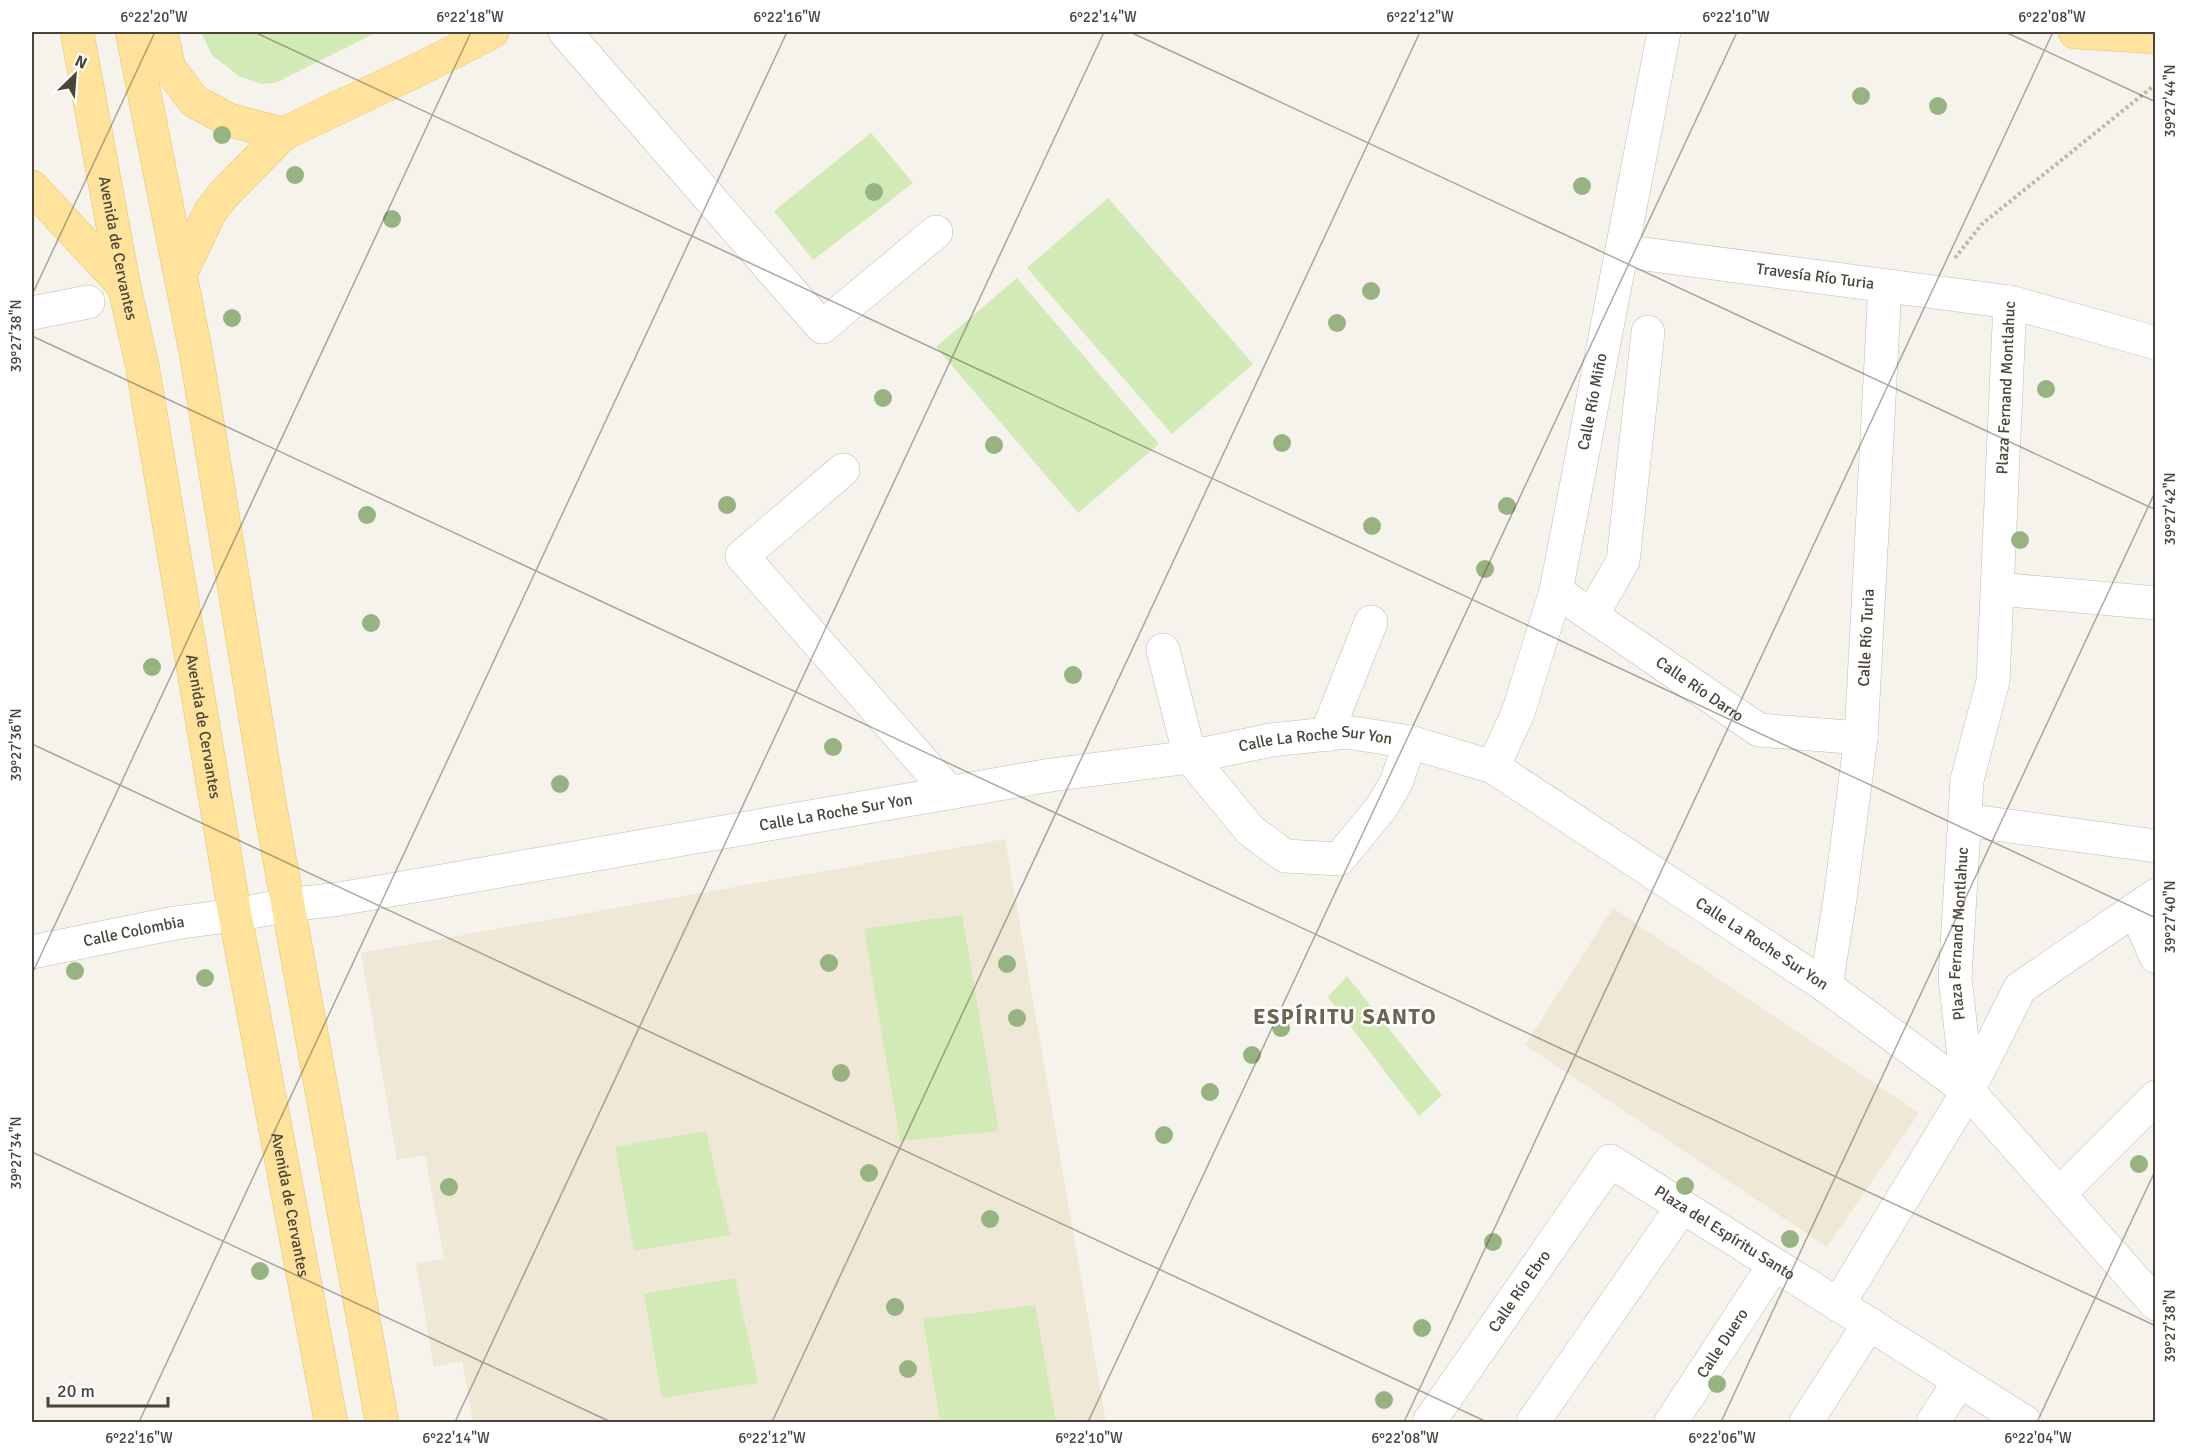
<svg xmlns="http://www.w3.org/2000/svg" width="2187" height="1454" font-family="Signika,sans-serif">
<style>
.education{fill:#efe8d6}
.green{fill:#d2eab5}
.lines{fill:none;stroke-linecap:round;stroke-linejoin:round}
.minor-casing{stroke:#c2bbae;stroke-width:34}
.major-casing{stroke:#e6c16a;stroke-width:34}
.path{stroke:#c4b79f;stroke-width:4;stroke-dasharray:3 3;stroke-linecap:butt}
.minor{stroke:#fff;stroke-width:33}
.major{stroke:#ffe39c;stroke-width:33}
.tree{fill:#97b381}
.ticks{fill:none;stroke:#4b4439;stroke-width:1.5;stroke-opacity:0.45}
.labels{text-anchor:middle;dominant-baseline:central;stroke-width:5;stroke-linejoin:round;paint-order:stroke}
.street-label{font-size:16px;fill:#4b4439;stroke:#fff}
.district-label{font-size:22px;font-weight:bold;letter-spacing:1.5px;fill:#6e6250;stroke:#fff}
.neatline{fill:none;stroke:#4b4439;stroke-width:2}
.ticks-label{font-size:15px;text-anchor:middle;fill:#4b4439}
</style>
<rect width="100%" height="100%" fill="#f6f3ec"/>
<!-- education -->
<g class="education">
<polygon points="1005,839 1106,1422 473,1422 462,1361 434,1367 416,1264 444,1259 425,1155 397,1160 361,953"/>
<polygon points="1613,908 1919,1113 1827,1247 1525,1045"/>
</g>
<!-- green -->
<g class="green">
<polygon points="201,32 377,32 275,83 261,84 239,76 212,55"/>
<polygon points="871,133 913,183 813,260 774,211"/>
<polygon points="1108,198 1253,364 1172,434 1027,268"/>
<polygon points="1017,278 1159,444 1078,513 936,347"/>
<polygon points="962,915 999,1131 900,1141 864,929"/>
<polygon points="1347,976 1442,1095 1419,1116 1328,997"/>
<polygon points="706,1131 730,1235 634,1251 615,1147"/>
<polygon points="735,1278 758,1383 662,1398 644,1294"/>
<polygon points="1035,1305 1056,1422 940,1422 923,1319"/>
</g>
<g class="lines">
<defs>
<g id="minor">
<polyline points="565,32 822,327 936,232"/>
<path id="s1" d="M 1622,251 L 2010,302 L 2156,343"/>
<polyline points="32,313 88,302"/>
<polyline points="843,470 742,556 950,793"/>
<polyline points="1998,589 2156,603"/>
<path id="s2" d="M 1556,591 L 1759,730 L 1861,738"/>
<polyline points="1592,615 1623,561 1648,332"/>
<polyline points="1163,650 1190,757 1250,830 1285,856 1339,859 1381,808 1396,783 1410,742"/>
<polyline points="1326,735 1371,622"/>
<path id="s3" d="M 1493,767 L 1518,713 L 1556,591 L 1664,32"/>
<polyline points="1965,820 2156,846"/>
<polyline points="2135,909 2156,957"/>
<path id="s4" d="M 32,952 L 175,923 L 235,915 L 288,905 L 339,899 L 1051,775 L 1190,757 L 1271,740 L 1347,732 L 1410,742 L 1493,767 L 1826,986 L 1968,1091 L 2156,1304"/>
<path id="s5" d="M 1826,986 L 1840,899 L 1861,738 L 1885,286"/>
<path id="s6" d="M 1968,1091 L 1955,978 L 1967,780 L 1993,681 L 2010,302"/>
<polyline points="2059,1194 2156,1097"/>
<polyline points="1838,1305 1968,1091 2020,988 2156,895"/>
<path id="s7" d="M 1429,1422 L 1610,1161 L 2025,1422"/>
<polyline points="1533,1422 1682,1207"/>
<path id="s8" d="M 1671,1422 L 1774,1265"/>
<polyline points="1806,1422 1869,1324"/>
<polyline points="1933,1422 1959,1382"/>
</g>
<g id="major">
<path id="s9" d="M 77,32 L 124,286 L 142,364 L 235,915 L 331,1422"/>
<polyline points="132,32 196,353 270,806 382,1422"/>
<polyline points="161,32 169,68 194,101 229,120 283,134"/>
<polyline points="2075,32 2156,37"/>
<polyline points="32,187 124,286"/>
<polyline points="181,273 210,212 224,194 283,134 424,67 492,32"/>
</g>
</defs>
<!-- minor casing -->
<use href="#minor" class="minor-casing"/>
<!-- major casing -->
<use href="#major" class="major-casing"/>
<!-- path -->
<polyline class="path" points="1955,258 1982,224 2156,84"/>
<!-- minor -->
<use href="#minor" class="minor"/>
<!-- major -->
<use href="#major" class="major"/>
</g>
<!-- trees -->
<g class="tree">
<circle cx="1861" cy="96" r="9"/>
<circle cx="1938" cy="106" r="9"/>
<circle cx="222" cy="135" r="9"/>
<circle cx="295" cy="175" r="9"/>
<circle cx="1582" cy="186" r="9"/>
<circle cx="874" cy="192" r="9"/>
<circle cx="392" cy="219" r="9"/>
<circle cx="1371" cy="291" r="9"/>
<circle cx="232" cy="318" r="9"/>
<circle cx="1337" cy="323" r="9"/>
<circle cx="2046" cy="389" r="9"/>
<circle cx="883" cy="398" r="9"/>
<circle cx="1282" cy="443" r="9"/>
<circle cx="994" cy="445" r="9"/>
<circle cx="727" cy="505" r="9"/>
<circle cx="1507" cy="506" r="9"/>
<circle cx="367" cy="515" r="9"/>
<circle cx="1372" cy="526" r="9"/>
<circle cx="2020" cy="540" r="9"/>
<circle cx="1485" cy="569" r="9"/>
<circle cx="371" cy="623" r="9"/>
<circle cx="152" cy="667" r="9"/>
<circle cx="1073" cy="675" r="9"/>
<circle cx="833" cy="747" r="9"/>
<circle cx="560" cy="784" r="9"/>
<circle cx="829" cy="963" r="9"/>
<circle cx="1007" cy="964" r="9"/>
<circle cx="75" cy="971" r="9"/>
<circle cx="205" cy="978" r="9"/>
<circle cx="1017" cy="1018" r="9"/>
<circle cx="1281" cy="1028" r="9"/>
<circle cx="1252" cy="1055" r="9"/>
<circle cx="841" cy="1073" r="9"/>
<circle cx="1210" cy="1092" r="9"/>
<circle cx="1164" cy="1135" r="9"/>
<circle cx="2139" cy="1164" r="9"/>
<circle cx="869" cy="1173" r="9"/>
<circle cx="1685" cy="1186" r="9"/>
<circle cx="449" cy="1187" r="9"/>
<circle cx="990" cy="1219" r="9"/>
<circle cx="1790" cy="1239" r="9"/>
<circle cx="1493" cy="1242" r="9"/>
<circle cx="260" cy="1271" r="9"/>
<circle cx="895" cy="1307" r="9"/>
<circle cx="1422" cy="1328" r="9"/>
<circle cx="908" cy="1369" r="9"/>
<circle cx="1717" cy="1384" r="9"/>
<circle cx="1384" cy="1400" r="9"/>
</g>
<!-- ticks -->
<path class="ticks" d="M 254,32 L 2156,918M 1130,32 L 2156,510M 2005,32 L 2156,102M 32,295 L 155,32M 32,336 L 2156,1326M 32,744 L 1487,1422M 32,974 L 471,32M 32,1152 L 611,1422M 139,1422 L 787,32M 455,1422 L 1104,32M 772,1422 L 1420,32M 1088,1422 L 1737,32M 1404,1422 L 2053,32M 1721,1422 L 2156,490M 2037,1422 L 2156,1169"/>
<g class="labels">
<!-- street labels -->
<g class="street-label">
<text stroke="none"><textPath href="#s9" startOffset="220">Avenida de Cervantes</textPath></text>
<text stroke="none"><textPath href="#s1" startOffset="195">Travesía Río Turia</textPath></text>
<text stroke="none"><textPath href="#s6" startOffset="708">Plaza Fernand Montlahuc</textPath></text>
<text stroke="none"><textPath href="#s3" startOffset="380">Calle Río Miño</textPath></text>
<text stroke="none"><textPath href="#s5" startOffset="351">Calle Río Turia</textPath></text>
<text stroke="none"><textPath href="#s2" startOffset="174">Calle Río Darro</textPath></text>
<text stroke="none"><textPath href="#s9" startOffset="706">Avenida de Cervantes</textPath></text>
<text stroke="none"><textPath href="#s4" startOffset="1302">Calle La Roche Sur Yon</textPath></text>
<text stroke="none"><textPath href="#s4" startOffset="816">Calle La Roche Sur Yon</textPath></text>
<text stroke="none"><textPath href="#s4" startOffset="104">Calle Colombia</textPath></text>
<text stroke="none"><textPath href="#s6" startOffset="158">Plaza Fernand Montlahuc</textPath></text>
<text stroke="none"><textPath href="#s4" startOffset="1806">Calle La Roche Sur Yon</textPath></text>
<text stroke="none"><textPath href="#s9" startOffset="1192">Avenida de Cervantes</textPath></text>
<text stroke="none"><textPath href="#s7" startOffset="453">Plaza del Espíritu Santo</textPath></text>
<text stroke="none"><textPath href="#s7" startOffset="159">Calle Río Ebro</textPath></text>
<text stroke="none"><textPath href="#s8" startOffset="94">Calle Duero</textPath></text>
</g>
<!-- district labels -->
<g class="district-label">
<text x="1345" y="1016">ESPÍRITU SANTO</text>
</g>
</g>
<!-- border -->
<rect width="2187" height="1454" fill="none" stroke="#ffffff" stroke-width="66"/>
<!-- north arrow -->
<g transform="translate(75 75) rotate(25)" stroke="#ffffff" stroke-width="4.5" paint-order="stroke">
<path d="M0-4.5L10 22L0 15L-10 22Z" fill="#4b4439"/>
<text y="-9" font-size="16" font-weight="bold" text-anchor="middle" fill="#4b4439">N</text>
</g>
<!-- scale -->
<path d="M48 1397v9h120v-9" fill="none" stroke="#4b4439" stroke-width="3"/>
<text x="57" y="1397" font-size="18" fill="#4b4439" stroke="#ffffff" stroke-width="4.5" paint-order="stroke">20 m</text>
<rect x="33" y="33" width="2121" height="1388" class="neatline"/>
<g class="ticks-label">
<text x="154" y="22">6°22'20"W</text>
<text x="470" y="22">6°22'18"W</text>
<text x="787" y="22">6°22'16"W</text>
<text x="1103" y="22">6°22'14"W</text>
<text x="1420" y="22">6°22'12"W</text>
<text x="1736" y="22">6°22'10"W</text>
<text x="2052" y="22">6°22'08"W</text>
<text transform="translate(2170 101) rotate(-90)" y="5">39°27'44"N</text>
<text transform="translate(16 336) rotate(-90)" y="5">39°27'38"N</text>
<text transform="translate(2170 509) rotate(-90)" y="5">39°27'42"N</text>
<text transform="translate(16 745) rotate(-90)" y="5">39°27'36"N</text>
<text transform="translate(2170 917) rotate(-90)" y="5">39°27'40"N</text>
<text transform="translate(16 1153) rotate(-90)" y="5">39°27'34"N</text>
<text transform="translate(2170 1326) rotate(-90)" y="5">39°27'38"N</text>
<text x="139" y="1443">6°22'16"W</text>
<text x="456" y="1443">6°22'14"W</text>
<text x="772" y="1443">6°22'12"W</text>
<text x="1089" y="1443">6°22'10"W</text>
<text x="1405" y="1443">6°22'08"W</text>
<text x="1722" y="1443">6°22'06"W</text>
<text x="2038" y="1443">6°22'04"W</text>
</g>
</svg>
